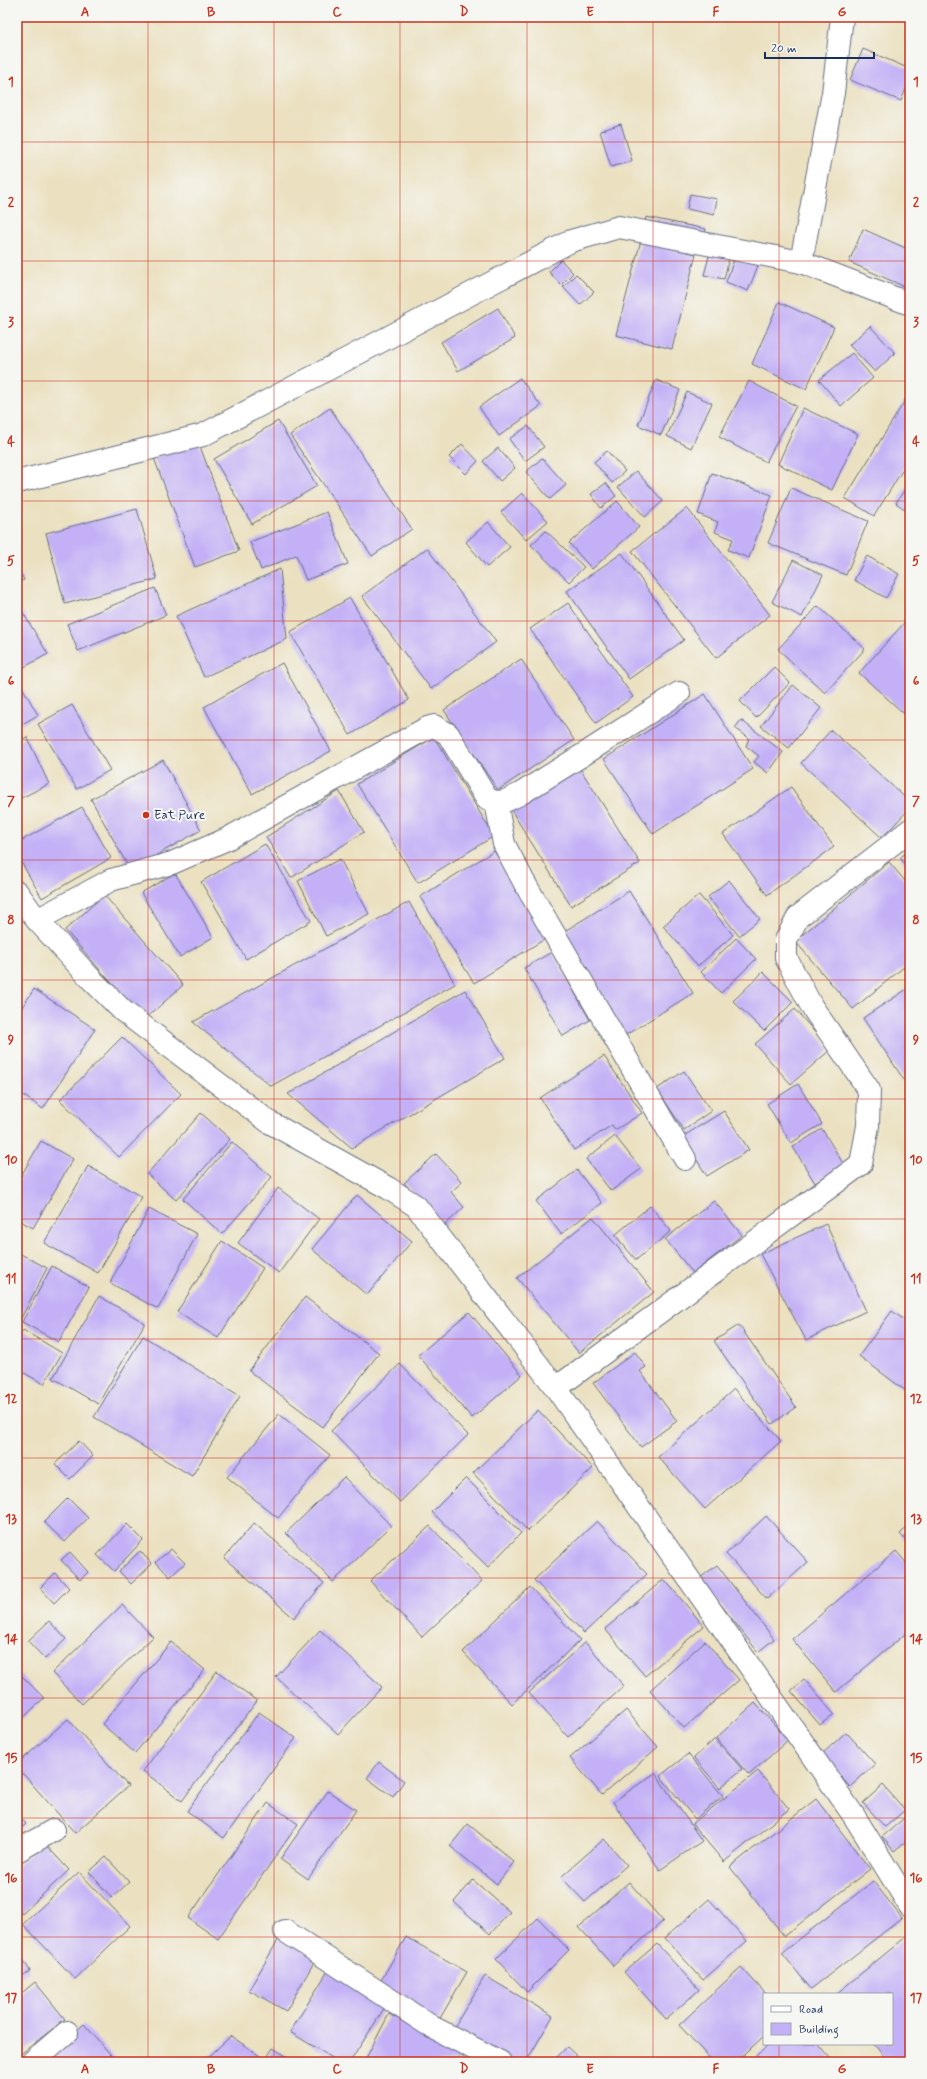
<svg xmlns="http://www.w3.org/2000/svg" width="927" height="2079" font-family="Mynerve,sans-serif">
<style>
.building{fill:#c3b0f6}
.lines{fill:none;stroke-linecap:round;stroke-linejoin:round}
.street-casing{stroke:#646d81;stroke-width:24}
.street{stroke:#fff;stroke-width:22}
.grid{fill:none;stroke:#c8321e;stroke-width:1;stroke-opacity:0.55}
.poi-dot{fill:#c8321e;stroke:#f6f6f2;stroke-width:1.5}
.labels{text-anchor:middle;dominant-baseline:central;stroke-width:4;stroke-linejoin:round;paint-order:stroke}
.poi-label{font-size:13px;fill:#1b2f5e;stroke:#f6f6f2;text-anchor:start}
.neatline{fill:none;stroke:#c8321e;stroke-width:1.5}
.grid-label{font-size:13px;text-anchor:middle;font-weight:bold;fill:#c8321e}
</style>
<rect width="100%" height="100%" fill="#f6f6f2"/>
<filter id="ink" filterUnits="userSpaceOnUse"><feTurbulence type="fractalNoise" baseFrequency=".025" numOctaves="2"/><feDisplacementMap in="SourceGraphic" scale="8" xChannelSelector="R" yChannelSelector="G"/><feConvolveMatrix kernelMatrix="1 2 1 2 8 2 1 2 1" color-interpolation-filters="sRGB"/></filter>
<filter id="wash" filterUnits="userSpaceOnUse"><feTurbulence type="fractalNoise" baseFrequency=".012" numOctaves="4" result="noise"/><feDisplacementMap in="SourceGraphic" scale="16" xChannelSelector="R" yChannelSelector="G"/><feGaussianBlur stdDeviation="0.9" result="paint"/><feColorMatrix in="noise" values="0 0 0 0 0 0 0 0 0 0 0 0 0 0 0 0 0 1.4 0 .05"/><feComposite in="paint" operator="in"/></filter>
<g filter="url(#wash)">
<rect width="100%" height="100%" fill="#ebe1c1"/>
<g id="blocks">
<!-- building -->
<g class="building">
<polygon points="863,49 910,69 910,79 901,101 850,80"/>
<polygon points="621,124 632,161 611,167 600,131"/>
<polygon points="690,194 717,199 714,215 687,209"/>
<polygon points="646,217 706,229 704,239 644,227"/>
<polygon points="863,229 910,250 910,289 849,262"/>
<polygon points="641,240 696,254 672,349 616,335"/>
<polygon points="711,249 730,254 724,279 704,275"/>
<polygon points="736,254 759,263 748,291 726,282"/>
<polygon points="561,260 573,273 561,285 549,272"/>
<polygon points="576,274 594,292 580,305 563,287"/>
<polygon points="779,302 834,327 806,389 752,364"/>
<polygon points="498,308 515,338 458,371 441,342"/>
<polygon points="870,326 895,353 875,372 849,345"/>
<polygon points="852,353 873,378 841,406 819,380"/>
<polygon points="520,378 541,406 499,436 479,407"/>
<polygon points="656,380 680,390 661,435 638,425"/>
<polygon points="749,381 796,406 766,462 719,437"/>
<polygon points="687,392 712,403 691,448 667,436"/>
<polygon points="909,394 910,458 874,516 845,498"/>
<polygon points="330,408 412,529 372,556 290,435"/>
<polygon points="803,408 858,434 832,490 778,464"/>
<polygon points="278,421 317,486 252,524 214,459"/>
<polygon points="528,426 544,447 525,461 509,439"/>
<polygon points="198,441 239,551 195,567 154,458"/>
<polygon points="462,444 478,461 466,474 449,457"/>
<polygon points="498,448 515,468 500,481 483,461"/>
<polygon points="607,451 625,471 612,483 594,462"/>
<polygon points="542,458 566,485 550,499 526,472"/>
<polygon points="636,471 663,501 645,517 618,487"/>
<polygon points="712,473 772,495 749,558 728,550 733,539 715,532 718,522 698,514"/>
<polygon points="910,481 910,513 896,503"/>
<polygon points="606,483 616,496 601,508 591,494"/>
<polygon points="791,488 868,521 846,575 768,543"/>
<polygon points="522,493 548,521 526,540 501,512"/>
<polygon points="617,501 639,527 592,569 569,543"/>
<polygon points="687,508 770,615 716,658 632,551"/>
<polygon points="137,509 157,579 65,604 46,533"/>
<polygon points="327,512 348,564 306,580 296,555 261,570 250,542"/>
<polygon points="488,522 510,547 487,567 466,542"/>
<polygon points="546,531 584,567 569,582 531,545"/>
<polygon points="427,548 496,642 431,689 362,596"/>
<polygon points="622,553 684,640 629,679 567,591"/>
<polygon points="867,556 899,574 886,598 854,580"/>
<polygon points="793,560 823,575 802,617 772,602"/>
<polygon points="17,567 24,580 17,583"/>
<polygon points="280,569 287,639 204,677 176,616"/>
<polygon points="155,588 166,615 78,651 67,624"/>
<polygon points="350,598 409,700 350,735 290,632"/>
<polygon points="568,603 633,697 596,723 530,629"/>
<polygon points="818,606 865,649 825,693 778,649"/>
<polygon points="22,611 48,654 17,671 17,614"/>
<polygon points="905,622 910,626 910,719 859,673"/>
<polygon points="521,659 574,740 498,790 444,710"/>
<polygon points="282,663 331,751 252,794 204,707"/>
<polygon points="774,667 790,683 756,718 740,701"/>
<polygon points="17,678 38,715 17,727"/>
<polygon points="793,685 821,708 789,748 761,726"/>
<polygon points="705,694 753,769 653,834 604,759"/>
<polygon points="72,705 110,770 77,789 38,724"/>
<polygon points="741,720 783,752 768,773 754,762 759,756 746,746 749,738 735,728"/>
<polygon points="831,730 910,802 910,808 882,838 801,763"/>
<polygon points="27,737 49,784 17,800 17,742"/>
<polygon points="434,737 494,836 418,883 357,784"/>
<polygon points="163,760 201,830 130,870 91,799"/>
<polygon points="579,767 640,863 571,906 511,810"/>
<polygon points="791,787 834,847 767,895 723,834"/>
<polygon points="339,791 364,832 291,878 266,837"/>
<polygon points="82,807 111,858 42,898 17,855 17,843"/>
<polygon points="265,844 311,921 246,959 201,882"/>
<polygon points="910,849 910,870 900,858"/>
<polygon points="494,851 548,937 474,983 420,897"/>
<polygon points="340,859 369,914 326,936 298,881"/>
<polygon points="889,862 910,887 910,962 853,1009 795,941"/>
<polygon points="175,873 213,937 180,957 141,893"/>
<polygon points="729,880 760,919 739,936 708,897"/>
<polygon points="629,891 693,993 624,1036 560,934"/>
<polygon points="104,895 183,985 144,1020 65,930"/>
<polygon points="699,895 733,935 698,966 663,926"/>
<polygon points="409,902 455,984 271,1086 193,1022"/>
<polygon points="736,938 756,959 721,993 701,972"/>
<polygon points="552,952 590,1020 563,1036 524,968"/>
<polygon points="763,972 793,1002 764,1031 733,1001"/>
<polygon points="910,987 910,1089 863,1018"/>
<polygon points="34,989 95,1029 43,1109 17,1091 17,1015"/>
<polygon points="465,990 505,1058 352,1148 288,1094"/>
<polygon points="795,1009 830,1050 791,1084 755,1044"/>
<polygon points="122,1037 181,1094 119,1157 60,1100"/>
<polygon points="604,1056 642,1113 615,1130 612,1125 574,1150 540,1098"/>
<polygon points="684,1071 711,1111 684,1130 657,1089"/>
<polygon points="798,1084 822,1124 791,1143 767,1104"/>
<polygon points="724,1111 749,1150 707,1176 682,1137"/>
<polygon points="201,1113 230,1139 176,1200 147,1174"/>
<polygon points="822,1129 844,1165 815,1183 793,1147"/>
<polygon points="615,1136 641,1169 611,1191 586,1159"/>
<polygon points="41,1141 73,1159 33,1228 17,1219 17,1183"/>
<polygon points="232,1142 272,1177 222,1234 183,1199"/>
<polygon points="436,1154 462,1182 451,1192 464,1207 444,1226 404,1183"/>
<polygon points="88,1166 142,1197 98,1273 44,1243"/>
<polygon points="577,1170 602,1203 561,1234 536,1201"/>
<polygon points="278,1188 319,1219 279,1273 238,1243"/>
<polygon points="357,1195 412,1241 367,1295 312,1249"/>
<polygon points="714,1201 742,1235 693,1273 665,1239"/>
<polygon points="650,1206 671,1231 636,1260 615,1235"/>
<polygon points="149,1209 197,1234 158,1309 110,1283"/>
<polygon points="593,1217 654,1292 579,1353 517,1278"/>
<polygon points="826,1224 866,1311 806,1340 760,1254"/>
<polygon points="222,1241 263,1268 218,1338 177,1312"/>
<polygon points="17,1252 47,1268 17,1326"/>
<polygon points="52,1266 89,1287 59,1342 22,1322"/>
<polygon points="99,1296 145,1323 98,1404 53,1378"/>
<polygon points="305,1297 379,1353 323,1427 249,1371"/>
<polygon points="892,1311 910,1324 910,1394 859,1356"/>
<polygon points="469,1312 522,1375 472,1418 418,1355"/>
<polygon points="739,1325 796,1407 772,1424 714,1341"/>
<polygon points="23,1330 62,1353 44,1384 17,1369 17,1340"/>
<polygon points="143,1336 240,1396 192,1476 94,1417"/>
<polygon points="635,1352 646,1367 640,1371 677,1421 641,1447 593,1383"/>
<polygon points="400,1364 468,1435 400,1502 331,1431"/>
<polygon points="734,1389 781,1441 705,1509 658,1457"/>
<polygon points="538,1410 593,1468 528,1531 473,1473"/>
<polygon points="279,1414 330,1455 278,1518 227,1477"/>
<polygon points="79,1441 93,1456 70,1479 55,1464"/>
<polygon points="344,1477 391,1526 333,1582 286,1533"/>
<polygon points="466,1478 521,1533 488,1567 432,1512"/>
<polygon points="68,1498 88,1518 65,1542 44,1522"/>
<polygon points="766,1516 808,1562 767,1599 726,1554"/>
<polygon points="597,1521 647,1574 584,1633 534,1580"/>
<polygon points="254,1523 324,1583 294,1618 224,1558"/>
<polygon points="127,1524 143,1540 114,1571 97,1555"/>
<polygon points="910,1525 910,1545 900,1534"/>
<polygon points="430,1526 482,1581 422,1637 370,1581"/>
<polygon points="171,1549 185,1563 170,1577 156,1562"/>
<polygon points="140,1551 152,1564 131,1584 119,1571"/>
<polygon points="896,1551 910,1567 910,1630 836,1692 792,1639"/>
<polygon points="70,1552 88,1572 80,1580 61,1560"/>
<polygon points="717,1565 774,1639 758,1652 700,1578"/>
<polygon points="55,1573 69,1588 54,1603 40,1588"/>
<polygon points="664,1579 704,1626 645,1676 605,1629"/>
<polygon points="530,1587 580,1640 512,1704 463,1652"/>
<polygon points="122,1605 153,1637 82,1704 52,1673"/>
<polygon points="49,1621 66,1639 45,1659 28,1641"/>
<polygon points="320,1630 382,1687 338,1734 276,1677"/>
<polygon points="705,1641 739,1680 684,1728 650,1690"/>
<polygon points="171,1642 205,1670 135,1753 102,1724"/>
<polygon points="585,1642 624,1686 568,1737 529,1693"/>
<polygon points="17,1671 44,1698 17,1724"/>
<polygon points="217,1671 257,1701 182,1801 143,1771"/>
<polygon points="804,1679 834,1714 820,1725 791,1691"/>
<polygon points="755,1703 788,1740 749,1775 716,1738"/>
<polygon points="626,1710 658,1747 602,1795 570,1758"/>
<polygon points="259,1712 296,1738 224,1838 187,1811"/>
<polygon points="68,1719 128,1786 75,1833 17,1767 17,1764"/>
<polygon points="846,1732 875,1764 850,1787 821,1755"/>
<polygon points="715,1739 742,1769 720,1788 694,1758"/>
<polygon points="688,1754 723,1796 695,1819 660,1776"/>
<polygon points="379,1762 404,1781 393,1797 367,1778"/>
<polygon points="758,1771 789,1809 724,1862 692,1824"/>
<polygon points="655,1773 702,1841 660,1870 613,1802"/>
<polygon points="883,1785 905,1810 885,1827 863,1803"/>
<polygon points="328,1791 356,1810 308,1879 280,1859"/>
<polygon points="816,1799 870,1869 784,1936 730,1867"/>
<polygon points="268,1803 298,1824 218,1939 188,1918"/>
<polygon points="17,1813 26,1824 17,1832"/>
<polygon points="910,1813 910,1838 894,1851 882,1837"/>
<polygon points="468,1824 514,1862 497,1884 450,1846"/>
<polygon points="604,1839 627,1865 585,1902 561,1877"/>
<polygon points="43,1842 69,1870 22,1914 17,1909 17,1866"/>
<polygon points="106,1857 129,1882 112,1898 89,1872"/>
<polygon points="79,1872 130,1926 75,1979 23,1924"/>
<polygon points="473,1880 510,1912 490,1934 454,1902"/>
<polygon points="873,1881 902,1918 811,1989 782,1953"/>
<polygon points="629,1882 663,1921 613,1966 579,1927"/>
<polygon points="709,1899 747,1941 703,1980 665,1938"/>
<polygon points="538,1918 569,1950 527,1992 496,1959"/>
<polygon points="281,1935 317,1957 286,2011 249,1990"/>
<polygon points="907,1936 910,1940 910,2062 888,2062 874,2044 892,2044 892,1994 836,1994"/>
<polygon points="406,1937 467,1972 436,2025 376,1989"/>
<polygon points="657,1944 699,1990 666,2019 624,1972"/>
<polygon points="17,1949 30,1971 17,1979"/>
<polygon points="741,1967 766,1994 764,1994 764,2036 736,2062 713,2062 679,2025"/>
<polygon points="328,1971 385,2007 350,2062 339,2062 290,2032"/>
<polygon points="485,1976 553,2016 526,2062 508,2062 453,2029"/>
<polygon points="35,1982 65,2019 18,2056 17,1997"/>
<polygon points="389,2014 461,2052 456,2062 364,2062"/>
<polygon points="84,2024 117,2062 60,2062 51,2052"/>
<polygon points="231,2036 263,2058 260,2062 204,2061"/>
<polygon points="770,2044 818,2044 830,2058 825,2062 750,2062"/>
<polygon points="567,2047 583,2062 552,2062"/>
<polygon points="273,2048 296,2062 264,2062"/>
</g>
</g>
</g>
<g filter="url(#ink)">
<use href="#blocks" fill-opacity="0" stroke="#646d81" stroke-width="1"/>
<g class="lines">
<defs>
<g id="street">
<polyline points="801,262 833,93 842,17"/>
<polyline points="17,482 203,435 571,241 619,227 801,262 910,304"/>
<polyline points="496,802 504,844 524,882 685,1159"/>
<polyline points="17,892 37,920 92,980 123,1011 269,1122 388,1188 416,1206 556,1388 854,1816 910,1906"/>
<polyline points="37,920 111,880 172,863 227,839 427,728 434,726 448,734 487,799 496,802 505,801 520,794 589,751 679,693"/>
<polyline points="556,1388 861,1164 868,1126 869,1090 812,1007 786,958 786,940 798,917 910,830"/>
<polyline points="17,1851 54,1830"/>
<polyline points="285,1931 432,2027 500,2062"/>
<polyline points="32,2062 67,2032"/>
</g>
</defs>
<!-- street casing -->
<use href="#street" class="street-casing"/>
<!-- street -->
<use href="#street" class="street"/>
</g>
</g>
<!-- grid -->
<path class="grid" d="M 148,17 L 148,2062M 274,17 L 274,2062M 400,17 L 400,2062M 527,17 L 527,2062M 653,17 L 653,2062M 779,17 L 779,1994M 17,142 L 910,142M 17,261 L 910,261M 17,381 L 910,381M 17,501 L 910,501M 17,621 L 910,621M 17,740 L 910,740M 17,860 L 910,860M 17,980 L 910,980M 17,1099 L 910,1099M 17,1219 L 910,1219M 17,1339 L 910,1339M 17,1458 L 910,1458M 17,1578 L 910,1578M 17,1698 L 910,1698M 17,1818 L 910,1818M 17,1937 L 910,1937M 779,2044 L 779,2062"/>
<!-- markers -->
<circle class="poi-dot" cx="146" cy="815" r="4"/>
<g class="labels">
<!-- poi labels -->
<g class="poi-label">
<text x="154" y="815">Eat Pure</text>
</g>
</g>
<!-- margin -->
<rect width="927" height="2079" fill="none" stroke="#f6f6f2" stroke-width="44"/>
<!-- legend -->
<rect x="763" y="1993" width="130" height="52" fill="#f6f6f2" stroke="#9ea6b7"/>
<rect x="771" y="2006" width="20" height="6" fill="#ffffff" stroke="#9ea6b7"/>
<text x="799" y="2013" font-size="12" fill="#1b2f5e">Road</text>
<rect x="771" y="2023" width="20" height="12" fill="#c3b0f6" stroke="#9ea6b7"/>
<text x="799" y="2033" font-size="12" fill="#1b2f5e">Building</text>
<!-- scale -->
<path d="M765 52v6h109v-6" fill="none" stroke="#1b2f5e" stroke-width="2"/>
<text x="771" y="52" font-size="12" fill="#1b2f5e" stroke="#f6f6f2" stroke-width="3" paint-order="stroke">20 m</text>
<rect x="22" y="22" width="883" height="2035" class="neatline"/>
<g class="grid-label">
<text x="85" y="16">A</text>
<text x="211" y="16">B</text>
<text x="337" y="16">C</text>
<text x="464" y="16">D</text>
<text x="590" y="16">E</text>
<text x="716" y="16">F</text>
<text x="842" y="16">G</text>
<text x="11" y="86">1</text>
<text x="916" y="86">1</text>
<text x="11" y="206">2</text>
<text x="916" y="206">2</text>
<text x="11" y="326">3</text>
<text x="916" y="326">3</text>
<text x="11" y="446">4</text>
<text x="916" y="446">4</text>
<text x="11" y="565">5</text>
<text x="916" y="565">5</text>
<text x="11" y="685">6</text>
<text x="916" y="685">6</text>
<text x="11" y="805">7</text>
<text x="916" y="805">7</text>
<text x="11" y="924">8</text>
<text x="916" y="924">8</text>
<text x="11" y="1044">9</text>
<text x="916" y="1044">9</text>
<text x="11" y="1164">10</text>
<text x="916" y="1164">10</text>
<text x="11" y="1283">11</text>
<text x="916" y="1283">11</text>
<text x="11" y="1403">12</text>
<text x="916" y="1403">12</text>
<text x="11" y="1523">13</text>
<text x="916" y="1523">13</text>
<text x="11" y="1643">14</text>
<text x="916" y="1643">14</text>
<text x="11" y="1762">15</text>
<text x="916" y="1762">15</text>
<text x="11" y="1882">16</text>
<text x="916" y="1882">16</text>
<text x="11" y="2002">17</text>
<text x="916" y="2002">17</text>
<text x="85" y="2073">A</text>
<text x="211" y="2073">B</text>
<text x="337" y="2073">C</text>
<text x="464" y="2073">D</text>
<text x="590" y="2073">E</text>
<text x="716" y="2073">F</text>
<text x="842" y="2073">G</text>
</g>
</svg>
